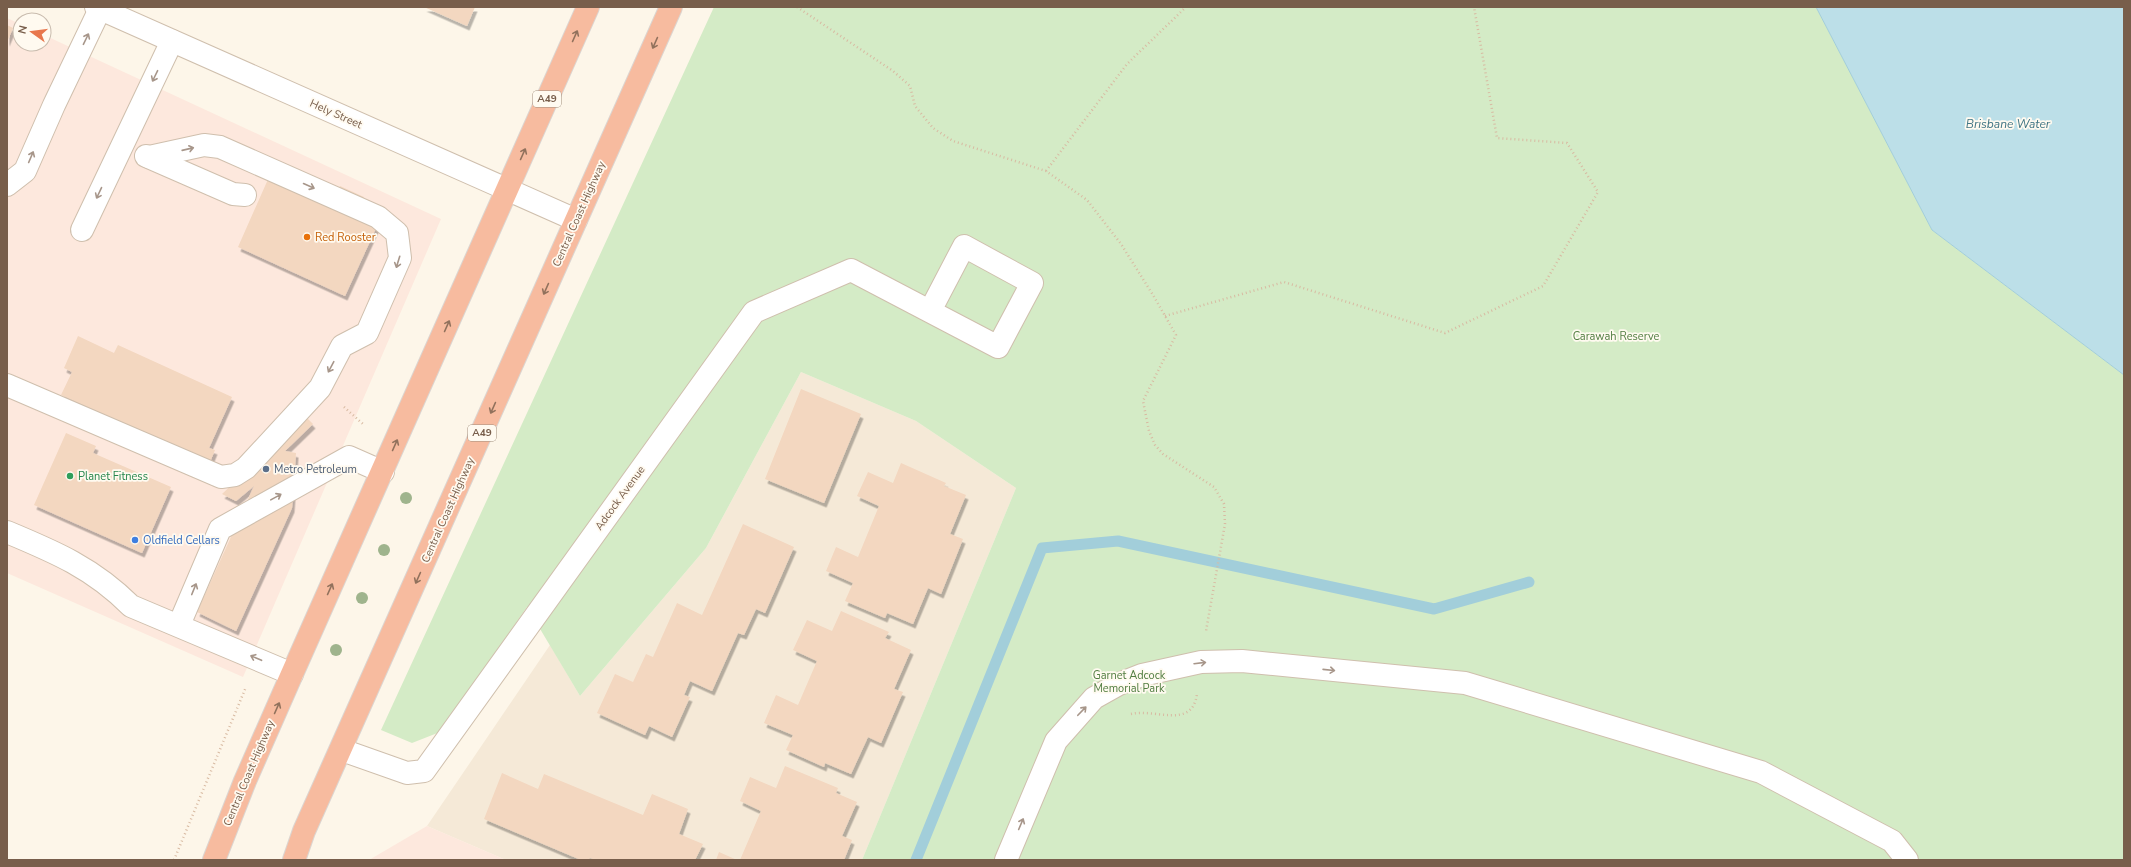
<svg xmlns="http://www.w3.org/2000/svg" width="2131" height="867" font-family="'Nunito Sans',sans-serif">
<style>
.residential{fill:#f5e9d7}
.commercial{fill:#fde8dd}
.green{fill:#d4ebc6}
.water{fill:#bcdfe8;stroke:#a2ceda}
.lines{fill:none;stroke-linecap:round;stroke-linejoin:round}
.stream{stroke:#a2ceda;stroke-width:11}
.building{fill:#f3d7c0;filter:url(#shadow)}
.minor-casing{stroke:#cfbfad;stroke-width:24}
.highway-casing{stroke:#dcd5d0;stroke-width:24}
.path{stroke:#d8baa2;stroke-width:2.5;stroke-dasharray:1 3;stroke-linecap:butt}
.minor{stroke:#fff;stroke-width:22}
.highway{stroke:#f7bb9f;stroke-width:22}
.tree{fill:#9fb48d}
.oneway{stroke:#91715c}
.oneway2{stroke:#a7968a}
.food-dot{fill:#e8710a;stroke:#fffaf0;stroke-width:1.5}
.service-dot{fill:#5c6f8a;stroke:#fffaf0;stroke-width:1.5}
.leisure-dot{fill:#2e9e5b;stroke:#fffaf0;stroke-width:1.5}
.shop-dot{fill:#3f7fe0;stroke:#fffaf0;stroke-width:1.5}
.labels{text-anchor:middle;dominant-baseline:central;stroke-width:3.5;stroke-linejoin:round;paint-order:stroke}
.shield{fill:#fffaf0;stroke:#a08d7c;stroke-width:1}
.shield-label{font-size:10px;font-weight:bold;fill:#785e4b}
.street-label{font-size:11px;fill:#785e4b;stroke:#fffaf0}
.food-label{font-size:11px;fill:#c56008;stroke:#fffaf0;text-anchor:start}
.park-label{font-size:11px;fill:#527e42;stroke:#fffaf0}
.service-label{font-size:11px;fill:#4e5e75;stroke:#fffaf0;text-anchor:start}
.leisure-label{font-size:11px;fill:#27864d;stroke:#fffaf0;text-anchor:start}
.shop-label{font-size:11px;fill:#366cbe;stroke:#fffaf0;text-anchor:start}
.water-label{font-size:12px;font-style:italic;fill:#417685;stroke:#fffaf0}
</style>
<defs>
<filter id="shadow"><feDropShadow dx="2.5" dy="4.5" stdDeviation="0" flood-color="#0004"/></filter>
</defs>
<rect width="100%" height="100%" fill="#fdf6e9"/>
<!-- residential -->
<polygon class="residential" points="801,372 916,421 1016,488 862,860 506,860 427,826 550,645 580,696 706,548"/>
<!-- commercial -->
<g class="commercial">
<polygon points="7,18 20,24 20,44 44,44 44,35 441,219 243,677 7,573"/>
<polygon points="427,826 506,860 369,860"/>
</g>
<!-- green -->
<polygon class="green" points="714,7 1816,7 1932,230 2124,375 2124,860 862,860 1016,488 916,421 801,372 706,548 580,696 527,607 440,732 412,743 381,730"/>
<!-- water -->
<polygon class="water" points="1816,7 2124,7 2124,375 1932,230"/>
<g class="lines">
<!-- stream -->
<polyline class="stream" points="916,860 1042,548 1118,541 1434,609 1529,582"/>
</g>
<!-- building -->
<g class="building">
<polygon points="424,7 475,7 467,26"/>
<polygon points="7,25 13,28 7,42"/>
<polygon points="269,177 331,205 340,186 364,197 356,216 377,226 345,296 238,247"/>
<polygon points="78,336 114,353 118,345 232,397 209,448 215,450 210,462 61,395 72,372 64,368"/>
<polygon points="801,389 861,414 824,503 765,479"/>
<polygon points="305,416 313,424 285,451 296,453 292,508 236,631 197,612 254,486 236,501 222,494"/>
<polygon points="66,433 96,446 93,453 171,487 142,553 34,505"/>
<polygon points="901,463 946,483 944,486 966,495 950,534 963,539 941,594 928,588 913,624 887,613 885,618 845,601 853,583 826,571 836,547 858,557 879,506 857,496 868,472 893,483"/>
<polygon points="743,524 794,547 765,613 756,609 744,635 738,633 712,691 690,681 684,695 690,697 672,737 649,726 645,735 597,713 615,674 633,682 646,654 653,657 677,603 702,615"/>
<polygon points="841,611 889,632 885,638 911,650 894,689 903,692 881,743 868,737 851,774 825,763 824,767 786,750 793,735 764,723 776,695 798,705 817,661 793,650 807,620 832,631"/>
<polygon points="785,766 838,788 836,793 857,802 842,836 852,840 844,860 740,860 761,811 740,801 750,777 776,788"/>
<polygon points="502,773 538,789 544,774 643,815 652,794 688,809 679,834 703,844 695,860 596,860 590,858 588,860 581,860 484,819"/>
<polygon points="719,852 737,860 716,860"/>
</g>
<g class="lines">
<defs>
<g id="minor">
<polyline points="96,7 576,220"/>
<polyline points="146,156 233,194 245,195"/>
<polyline points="7,185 25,171 54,105 100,9"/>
<polyline points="82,230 172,41"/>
<polyline points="7,385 221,477 235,475 246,468 320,388 342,346 367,333 400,258 397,233 378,217 220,147 204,145 149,157"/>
<path d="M 7,532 C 55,552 93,568 131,606 L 292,674"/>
<polyline points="179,625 220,529 349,457 383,472"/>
<polyline points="342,750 407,773 424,771 754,312 851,270 998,347 1032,283 964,246 930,311"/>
<polyline points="1006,860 1056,741 1094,698 1119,684 1142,675 1201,662 1242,661 1465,683 1761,772 1892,841 1907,860"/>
</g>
<g id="highway">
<polyline points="214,860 245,781 292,674 588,7"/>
<polyline points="294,860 304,831 671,7"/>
</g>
</defs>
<!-- minor casing -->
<use href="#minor" class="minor-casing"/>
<!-- highway casing -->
<use href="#highway" class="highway-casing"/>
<!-- path -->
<g class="path">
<polyline points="797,7 893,71 910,86 915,106 933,128 953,141 1046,171 1087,200 1121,244 1153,295 1176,335 1143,401 1149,431 1155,445 1163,454 1214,487 1224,504 1225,524 1206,631"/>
<polyline points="1046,171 1127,64 1186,7"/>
<polyline points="1165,316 1284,282 1445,333 1543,286 1598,192 1567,143 1497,138 1474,7"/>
<polyline points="344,407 363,424"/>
<path d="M 1131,714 C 1155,708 1192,730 1197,694"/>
<polyline points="174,860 246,687"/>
</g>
<!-- minor -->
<use href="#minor" class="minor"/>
<!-- highway -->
<use href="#highway" class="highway"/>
</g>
<!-- trees -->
<g class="tree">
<circle cx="406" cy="498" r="6"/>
<circle cx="384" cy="550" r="6"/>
<circle cx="362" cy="598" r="6"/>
<circle cx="336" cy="650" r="6"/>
</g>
<!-- one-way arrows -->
<defs><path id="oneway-shaft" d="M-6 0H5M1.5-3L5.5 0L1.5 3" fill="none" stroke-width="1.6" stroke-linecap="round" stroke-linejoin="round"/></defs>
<g class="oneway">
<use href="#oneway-shaft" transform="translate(575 36) rotate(-66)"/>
<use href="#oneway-shaft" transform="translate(655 43) rotate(114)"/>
<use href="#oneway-shaft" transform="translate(523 154) rotate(-66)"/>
<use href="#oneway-shaft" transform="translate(546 289) rotate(114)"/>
<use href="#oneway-shaft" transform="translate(447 326) rotate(-66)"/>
<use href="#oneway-shaft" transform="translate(493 408) rotate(114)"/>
<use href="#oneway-shaft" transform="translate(395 445) rotate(-66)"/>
<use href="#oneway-shaft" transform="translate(418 578) rotate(114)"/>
<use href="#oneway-shaft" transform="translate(330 589) rotate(-66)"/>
<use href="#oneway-shaft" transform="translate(277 708) rotate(-66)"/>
</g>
<g class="oneway2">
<use href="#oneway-shaft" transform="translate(86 39) rotate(-64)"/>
<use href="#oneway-shaft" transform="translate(155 76) rotate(116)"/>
<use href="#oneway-shaft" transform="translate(188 149) rotate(-13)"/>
<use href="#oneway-shaft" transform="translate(31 157) rotate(-67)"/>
<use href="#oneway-shaft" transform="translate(309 186) rotate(24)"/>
<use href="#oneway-shaft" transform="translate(99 193) rotate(115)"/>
<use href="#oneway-shaft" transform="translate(398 262) rotate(107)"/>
<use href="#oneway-shaft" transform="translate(331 367) rotate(118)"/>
<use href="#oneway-shaft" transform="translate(276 497) rotate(-29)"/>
<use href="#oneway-shaft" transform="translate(194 589) rotate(-68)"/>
<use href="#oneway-shaft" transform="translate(256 658) rotate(-157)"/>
<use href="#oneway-shaft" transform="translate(1200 663) rotate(-7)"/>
<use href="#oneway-shaft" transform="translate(1329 670) rotate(6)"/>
<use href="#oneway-shaft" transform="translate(1082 711) rotate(-46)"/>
<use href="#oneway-shaft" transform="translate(1021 824) rotate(-67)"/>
</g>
<!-- markers -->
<circle class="food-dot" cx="307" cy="237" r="4"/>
<circle class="service-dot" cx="266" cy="469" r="4"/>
<circle class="leisure-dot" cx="70" cy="476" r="4"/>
<circle class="shop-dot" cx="135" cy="540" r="4"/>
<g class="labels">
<!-- shield labels -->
<g class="shield">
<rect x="533" y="91" width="28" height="16" rx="3"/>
<rect x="468" y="425" width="28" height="16" rx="3"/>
</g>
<g class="shield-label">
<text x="547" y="99">A49</text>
<text x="482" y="433">A49</text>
</g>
<!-- street labels -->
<g class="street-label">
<text transform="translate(336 114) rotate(24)">Hely Street</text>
<text transform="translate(579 214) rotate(-66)">Central Coast Highway</text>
<text transform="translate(620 498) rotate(-54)">Adcock Avenue</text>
<text transform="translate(448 510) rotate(-66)">Central Coast Highway</text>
<text transform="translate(249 773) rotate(-67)">Central Coast Highway</text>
</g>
<!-- food labels -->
<g class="food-label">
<text x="315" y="237">Red Rooster</text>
</g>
<!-- park labels -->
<g class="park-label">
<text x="1616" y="336">Carawah Reserve</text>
<text x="1129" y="675">Garnet Adcock<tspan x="1129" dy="13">Memorial Park</tspan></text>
</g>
<!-- service labels -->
<g class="service-label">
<text x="274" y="469">Metro Petroleum</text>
</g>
<!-- leisure labels -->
<g class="leisure-label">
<text x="78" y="476">Planet Fitness</text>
</g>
<!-- shop labels -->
<g class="shop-label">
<text x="143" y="540">Oldfield Cellars</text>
</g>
<!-- water labels -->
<g class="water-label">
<text x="2008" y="124">Brisbane Water</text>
</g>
</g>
<!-- border -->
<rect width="2131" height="867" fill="none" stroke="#785e4b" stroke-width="16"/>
<!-- north arrow -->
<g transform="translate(32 32) rotate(284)"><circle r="19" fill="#fffaf0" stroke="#c9bcae"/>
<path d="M0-3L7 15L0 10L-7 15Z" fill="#e8774d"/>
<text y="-6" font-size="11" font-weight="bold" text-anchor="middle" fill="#785e4b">N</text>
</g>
</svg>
